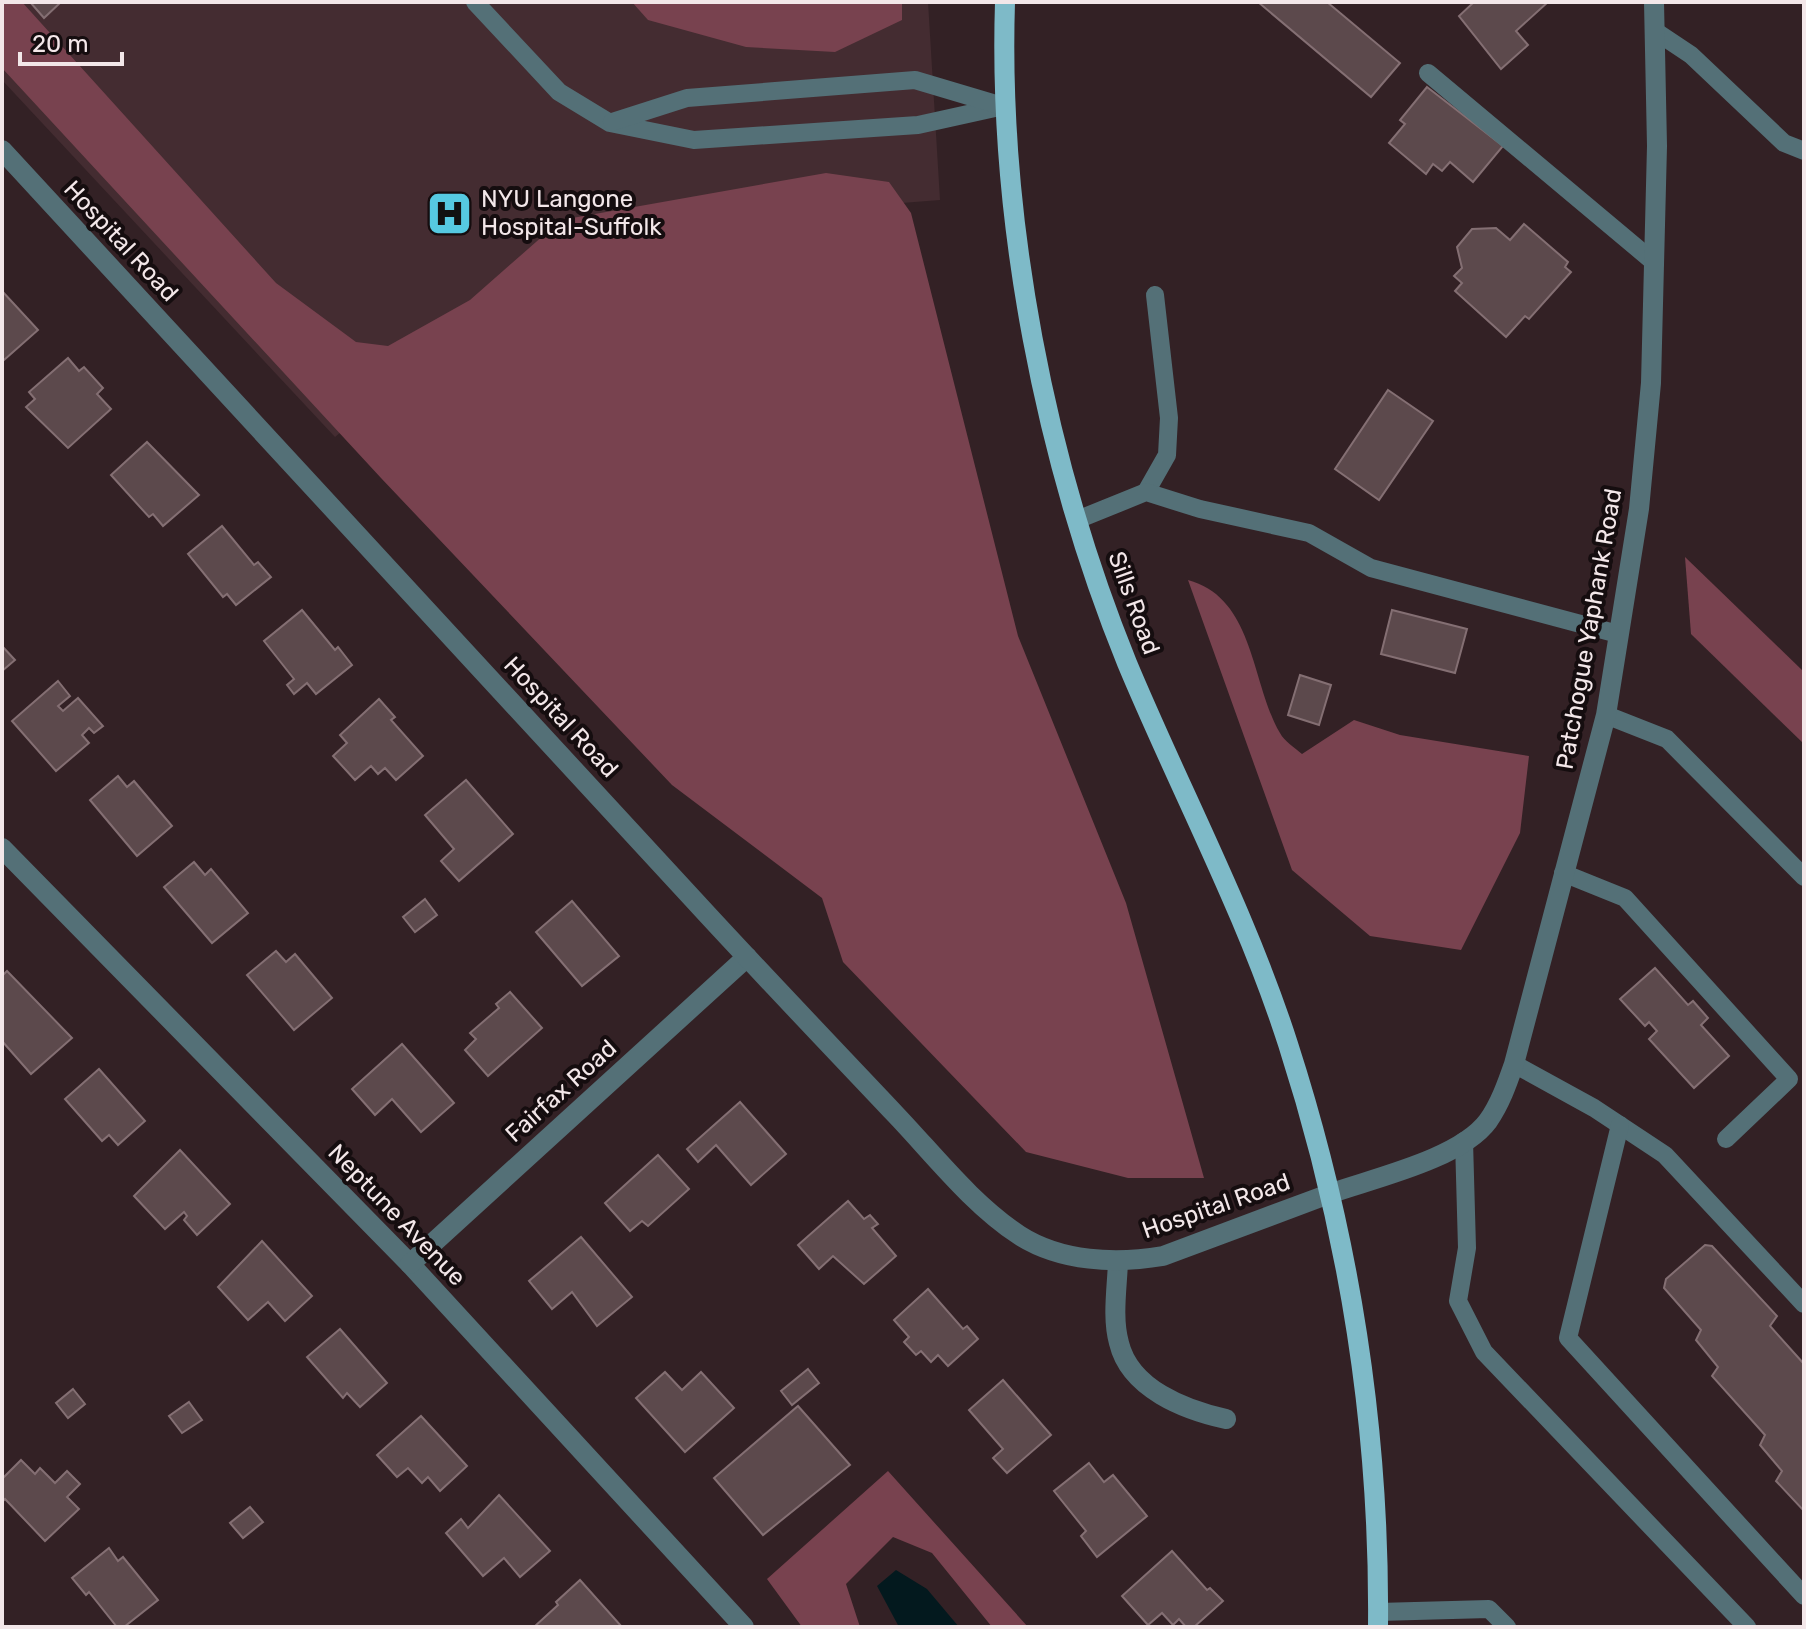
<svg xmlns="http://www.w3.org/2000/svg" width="1806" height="1629" font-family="Rubik,sans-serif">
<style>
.built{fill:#442c31}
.forest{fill:#78424f}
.water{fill:#03191e}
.building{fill:#5c494c;stroke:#846f73;stroke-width:2}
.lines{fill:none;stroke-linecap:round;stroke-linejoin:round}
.service{stroke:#547077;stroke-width:18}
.minor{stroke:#547077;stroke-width:20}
.tertiary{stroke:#547077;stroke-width:20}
.primary{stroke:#7ebac8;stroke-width:20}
.labels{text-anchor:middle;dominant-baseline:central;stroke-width:8;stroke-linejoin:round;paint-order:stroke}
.poi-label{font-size:24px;fill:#f3e7e9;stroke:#150d0f;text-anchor:start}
.street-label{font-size:24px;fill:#f3e7e9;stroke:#150d0f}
</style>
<rect width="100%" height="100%" fill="#332125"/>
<!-- built -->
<polygon class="built" points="2,2 928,2 940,200 607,226 576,235 335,437 2,80"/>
<!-- forest -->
<g class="forest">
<polygon points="2,2 22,2 276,283 356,342 388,346 470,300 561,220 826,173 889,182 911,213 1018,636 1126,903 1204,1178 1128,1178 1026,1152 843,962 822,898 672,785 381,478 2,68"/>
<polygon points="632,2 902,2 902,20 835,52 746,47 648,20"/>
<polygon points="1685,557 1804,672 1804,744 1691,634"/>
<path d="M 1188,580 C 1255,598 1251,684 1280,733 C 1284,741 1295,748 1302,754 L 1354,720 L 1400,735 L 1529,756 L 1520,833 L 1461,950 L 1370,936 L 1292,870 Z"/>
<polygon points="888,1471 1028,1627 992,1627 932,1553 893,1537 846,1584 860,1627 802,1627 767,1579"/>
</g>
<!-- water -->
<polygon class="water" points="896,1570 927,1589 959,1627 899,1627 877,1586"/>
<!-- building -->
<g class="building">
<polygon points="30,2 61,2 44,18"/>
<polygon points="1258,2 1327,2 1400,63 1371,97"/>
<polygon points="1474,2 1548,2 1516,31 1528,45 1501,69 1459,16"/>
<polygon points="1427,87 1503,146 1473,182 1450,162 1442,171 1433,164 1426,174 1389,143 1405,124 1400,120"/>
<polygon points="1524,224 1568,262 1565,267 1571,272 1529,319 1525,316 1506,337 1455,291 1462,283 1454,276 1462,268 1457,247 1472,229 1496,228 1510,240"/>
<polygon points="2,291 38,330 4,360 2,357"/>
<polygon points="68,358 79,371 84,367 103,388 97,394 111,409 68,448 26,407 35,399 29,392"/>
<polygon points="1388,390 1433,421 1379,500 1335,469"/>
<polygon points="147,442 199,495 163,526 153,514 149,517 111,475"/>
<polygon points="222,526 254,565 258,562 271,577 236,605 227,594 223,597 188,554"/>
<polygon points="302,610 335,650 338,647 352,665 316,694 307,683 294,694 287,685 294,679 264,641"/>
<polygon points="1392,610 1467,629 1455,673 1381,654"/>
<polygon points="2,646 15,660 2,671"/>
<polygon points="1300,675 1331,685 1319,725 1288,715"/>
<polygon points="58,681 70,696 58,706 63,711 78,698 103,726 94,733 89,728 82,735 89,743 56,771 12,721"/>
<polygon points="379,699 395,717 391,720 423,756 396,780 385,768 378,774 371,766 355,780 333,756 347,743 340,735"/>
<polygon points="118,776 127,787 134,781 172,826 137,856 90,800"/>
<polygon points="466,780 513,834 459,881 441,861 454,849 425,815"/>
<polygon points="194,862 205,875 211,869 248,913 212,943 164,887"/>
<polygon points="425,899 437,915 415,932 403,917"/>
<polygon points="572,901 619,956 582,986 536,932"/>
<polygon points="276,951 286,962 295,954 332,998 294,1030 247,975"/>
<polygon points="1655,968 1688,1005 1693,1001 1708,1018 1701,1025 1729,1056 1694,1088 1649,1039 1657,1031 1649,1022 1645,1026 1620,999"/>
<polygon points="7,971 72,1038 31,1074 2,1041 2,976"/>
<polygon points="510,992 542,1028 488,1076 465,1050 476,1039 470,1033 499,1008 496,1004"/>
<polygon points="402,1044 454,1103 421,1132 392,1099 375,1115 352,1089"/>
<polygon points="99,1069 145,1121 118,1145 109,1135 102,1141 65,1099"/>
<polygon points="740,1102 786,1154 751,1185 716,1145 698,1162 687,1149"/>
<polygon points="180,1150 230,1204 197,1235 184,1220 187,1216 184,1212 165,1229 134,1196"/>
<polygon points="658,1155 689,1189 648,1226 642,1221 630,1231 605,1203"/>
<polygon points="848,1201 864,1219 870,1215 878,1224 872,1228 896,1256 864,1284 833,1256 819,1269 798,1245"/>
<polygon points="581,1237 632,1297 597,1326 572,1292 552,1309 529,1281"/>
<polygon points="262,1241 312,1296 285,1321 268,1302 248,1320 218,1287"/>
<polygon points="1705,1245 1712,1246 1777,1316 1770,1326 1804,1364 1804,1511 1776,1481 1782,1471 1760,1445 1765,1435 1712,1376 1718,1367 1696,1340 1701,1330 1664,1288 1666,1279"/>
<polygon points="928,1289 963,1329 967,1326 978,1339 948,1366 938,1355 931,1362 921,1351 916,1355 904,1342 909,1337 894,1320"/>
<polygon points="340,1329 387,1383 360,1407 347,1393 343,1398 307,1357"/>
<polygon points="808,1369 819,1383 792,1405 781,1391"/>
<polygon points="665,1372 682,1390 701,1372 734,1408 685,1452 636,1398"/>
<polygon points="1003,1380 1051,1435 1007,1473 993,1458 1003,1449 969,1410"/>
<polygon points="73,1389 85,1404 68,1418 56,1403"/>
<polygon points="189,1402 202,1420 182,1433 169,1416"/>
<polygon points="798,1406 850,1465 763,1535 714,1478"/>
<polygon points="421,1416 467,1466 440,1491 428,1477 422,1483 408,1468 397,1477 377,1455"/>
<polygon points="21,1460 35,1474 40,1468 55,1483 67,1471 80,1484 67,1497 79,1509 45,1541 5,1499 2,1502 2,1479"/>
<polygon points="1089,1463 1104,1482 1113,1475 1147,1516 1097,1557 1081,1536 1086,1531 1054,1491"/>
<polygon points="499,1495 550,1551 520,1577 504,1558 483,1576 446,1533 461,1519 468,1528"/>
<polygon points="250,1507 263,1522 243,1538 230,1523"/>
<polygon points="109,1548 118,1561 123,1557 158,1600 124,1627 117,1627 89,1592 86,1595 72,1578"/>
<polygon points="1172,1551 1207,1590 1210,1588 1223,1601 1194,1627 1186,1627 1179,1619 1173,1625 1162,1613 1148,1625 1122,1596"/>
<polygon points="580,1580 622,1627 534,1627 558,1605 556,1602"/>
</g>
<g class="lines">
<!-- service -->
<g class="service">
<polyline points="475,2 559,92 610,123 694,140 918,125 1004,106"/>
<polyline points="1655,31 1691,55 1784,143 1804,151"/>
<polyline points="1428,73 1655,263"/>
<polyline points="612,122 687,98 915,80 999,105"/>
<polyline points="1146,492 1167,455 1169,418 1155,295"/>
<polyline points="1077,520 1146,492 1200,509 1309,533 1371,568 1618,634"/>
<polyline points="1606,715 1667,739 1804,877"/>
<polyline points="1563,873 1625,898 1789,1079 1726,1139"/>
<polyline points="1514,1064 1594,1108 1665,1155 1804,1304"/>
<polyline points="1620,1125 1568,1338 1804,1596"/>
<polyline points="1464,1141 1467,1248 1458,1301 1484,1352 1747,1627"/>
<polyline points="1378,1612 1489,1609 1507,1627"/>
</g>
<!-- minor -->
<g class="minor">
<polyline points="2,848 410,1264 744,1627"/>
<path d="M 1329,1194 C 1374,1178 1460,1159 1488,1121 C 1500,1104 1507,1084 1514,1064 L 1606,715 L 1639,509 L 1651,383 L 1657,146 L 1654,2"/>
<path d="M 1118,1262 C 1117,1288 1112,1318 1119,1343 C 1130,1389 1185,1410 1226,1419"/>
<polyline points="410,1264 747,957"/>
</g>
<!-- tertiary -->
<path class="tertiary" d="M 2,150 C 232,401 463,650 693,899 C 760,972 828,1043 896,1115 C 935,1156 972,1204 1019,1235 C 1061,1262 1116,1264 1163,1256 L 1329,1194"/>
<!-- primary -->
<path class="primary" d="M 1005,2 C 998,220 1045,461 1127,663 C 1180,790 1246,913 1288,1044 C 1349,1233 1380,1429 1378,1627"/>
</g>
<!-- icons -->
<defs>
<symbol id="hospital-square" viewBox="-11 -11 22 22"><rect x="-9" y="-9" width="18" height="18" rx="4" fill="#56c9e1" stroke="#150d0f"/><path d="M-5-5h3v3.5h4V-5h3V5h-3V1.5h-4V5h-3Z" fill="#111"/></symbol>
</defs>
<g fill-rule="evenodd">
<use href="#hospital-square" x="424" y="188" width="51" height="51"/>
</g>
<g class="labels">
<!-- poi labels -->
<g class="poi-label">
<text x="481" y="199">NYU Langone<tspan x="481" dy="28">Hospital-Suffolk</tspan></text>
</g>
<!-- street labels -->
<g class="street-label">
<text transform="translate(121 241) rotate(47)">Hospital Road</text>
<text transform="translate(1134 603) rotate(70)">Sills Road</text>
<text transform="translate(1589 629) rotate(-80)">Patchogue Yaphank Road</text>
<text transform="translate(561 717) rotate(47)">Hospital Road</text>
<text transform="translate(561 1091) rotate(-42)">Fairfax Road</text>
<text transform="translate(1216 1206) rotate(-19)">Hospital Road</text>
<text transform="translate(397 1215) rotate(46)">Neptune Avenue</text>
</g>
</g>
<!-- border -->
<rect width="1806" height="1629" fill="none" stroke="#f3e7e9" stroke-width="8"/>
<!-- scale -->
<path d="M20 52v12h102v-12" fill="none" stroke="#f3e7e9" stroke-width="4"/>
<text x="32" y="52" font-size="24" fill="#f3e7e9" stroke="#150d0f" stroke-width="6" paint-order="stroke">20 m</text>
</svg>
